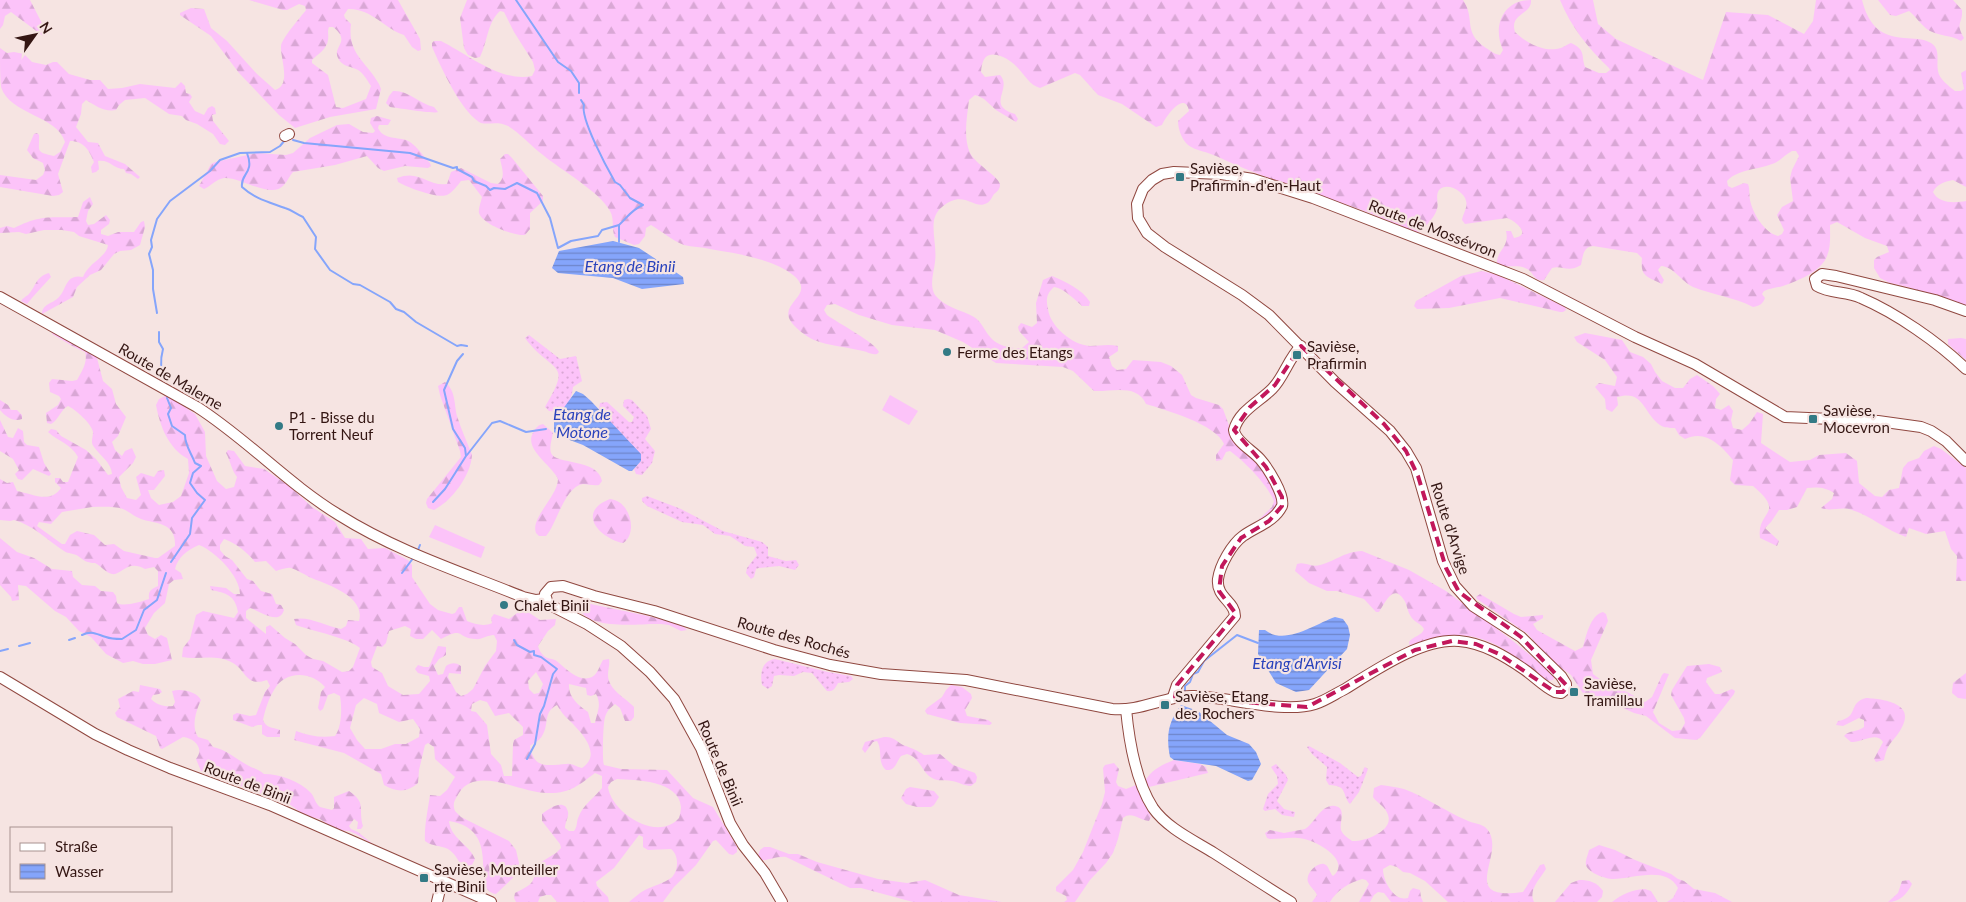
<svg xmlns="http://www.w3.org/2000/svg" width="1966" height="902" font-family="Lato,sans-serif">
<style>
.grass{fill:url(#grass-dots)}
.forest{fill:url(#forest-firs);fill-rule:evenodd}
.garden{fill:#fcc3f9}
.water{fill:url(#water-rules)}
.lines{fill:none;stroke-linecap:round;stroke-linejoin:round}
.stream{stroke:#85a5fb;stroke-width:2}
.minor-casing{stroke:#904840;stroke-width:12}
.minor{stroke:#fff;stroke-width:10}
.marked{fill:none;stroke:#c2185b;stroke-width:4;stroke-dasharray:10 6;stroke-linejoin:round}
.poi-dot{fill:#337a85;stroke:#f6e4e2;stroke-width:2}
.labels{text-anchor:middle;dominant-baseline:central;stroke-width:4.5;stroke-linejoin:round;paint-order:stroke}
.poi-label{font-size:15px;fill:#341613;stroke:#f6e4e2;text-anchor:start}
.street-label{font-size:15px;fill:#341613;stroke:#f6e4e2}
.water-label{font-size:16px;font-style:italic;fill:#2942bc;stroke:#f6e4e2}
</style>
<defs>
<pattern id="grass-dots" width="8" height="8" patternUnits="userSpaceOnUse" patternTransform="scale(1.25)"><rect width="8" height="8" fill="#fcc3f9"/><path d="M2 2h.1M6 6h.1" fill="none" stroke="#d9a7d5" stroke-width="1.8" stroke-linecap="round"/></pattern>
<pattern id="forest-firs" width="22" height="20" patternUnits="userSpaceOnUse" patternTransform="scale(1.25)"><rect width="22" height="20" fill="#fcc3f9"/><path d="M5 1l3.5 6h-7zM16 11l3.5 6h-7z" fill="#d9a7d5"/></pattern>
<pattern id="water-rules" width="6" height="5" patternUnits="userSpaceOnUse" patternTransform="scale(1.25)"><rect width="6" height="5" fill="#85a5fb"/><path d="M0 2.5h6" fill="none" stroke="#6e85ca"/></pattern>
</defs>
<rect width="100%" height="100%" fill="#f6e4e2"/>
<!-- grass -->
<g class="grass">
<path d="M 529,335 L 560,359 L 576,356 L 582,381 L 573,387 C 572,397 569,404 561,412 L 549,411 L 545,407 C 572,362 555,374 528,342 L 525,338 Z"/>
<polygon points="628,399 632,400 647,416 651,429 645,439 655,451 652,463 642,475 636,474 634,469 641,461 599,409 600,403 607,402 629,422 632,422 634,417 623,406 624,400"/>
<polygon points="647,496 681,509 723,531 762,542 768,547 768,556 786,561 796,560 799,565 795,570 779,566 759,568 756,569 754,577 751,579 746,573 747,568 757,555 754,547 745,546 730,536 715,534 703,525 682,522 647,506 642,501 642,498"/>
<path d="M 775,659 L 828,672 L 851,676 L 853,679 L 849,682 L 838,683 C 835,688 834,692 827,691 L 812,673 L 803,672 L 794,676 L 779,675 L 774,676 L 772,686 L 768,689 L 762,685 C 760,674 761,661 775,659 Z"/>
<path d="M 1309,746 L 1340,763 L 1358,777 L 1361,776 L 1364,768 L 1365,767 L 1368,769 L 1359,792 L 1350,804 C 1341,794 1349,786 1329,785 L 1326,780 L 1327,767 L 1312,754 L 1307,747 Z"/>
<polygon points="1276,764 1286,775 1288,780 1277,801 1284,809 1295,812 1294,817 1282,815 1275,809 1265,811 1263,809 1268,794 1278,784 1277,776 1271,767"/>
</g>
<!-- forest -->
<g class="forest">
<polygon points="0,0 30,0 47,33 46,35 43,36 11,12 5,16 3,25 0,29"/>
<path d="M 249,0 L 398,0 L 420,39 L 421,50 L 418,51 L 412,47 L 404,35 C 385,29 371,8 348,9 L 344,15 L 345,18 L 351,24 C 347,54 367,62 379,84 L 381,89 L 376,109 L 330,117 L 295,128 L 279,115 L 239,73 L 211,36 L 180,15 L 180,13 L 191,8 L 204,9 L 211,28 L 227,41 L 257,74 L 275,90 C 292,85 280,58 281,46 C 282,38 300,18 306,10 L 305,6 L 299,4 L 287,10 L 283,10 ZM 329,27 L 333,27 C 352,42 332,46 338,58 C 342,67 351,66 358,70 C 364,74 367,80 371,86 L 366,99 L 343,108 L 336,107 L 328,75 L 312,63 L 312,60 C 318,54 327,49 328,40 C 329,35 327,32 329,27 Z"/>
<path d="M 467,0 L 1463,0 C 1476,19 1462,32 1486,48 C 1491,51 1494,54 1500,55 L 1503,50 C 1492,26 1503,0 1531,0 C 1532,15 1509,13 1515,32 C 1525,42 1542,51 1556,49 C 1561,49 1566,45 1571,43 C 1586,50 1581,55 1585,67 L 1599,73 L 1606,73 L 1610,70 L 1609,68 C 1588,48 1571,27 1560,0 L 1593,0 L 1598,24 L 1616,39 L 1703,80 L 1726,12 L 1768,15 L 1804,34 L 1813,21 L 1816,0 L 1862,0 C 1868,23 1878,36 1904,38 C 1913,39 1923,38 1931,43 C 1941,49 1936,61 1938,71 C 1939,79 1949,86 1955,91 L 1961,91 L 1964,89 L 1961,73 L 1966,70 L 1966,187 L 1953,180 C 1944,182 1937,184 1933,192 C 1939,204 1955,203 1966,201 L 1966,307 L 1908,287 L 1890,283 L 1880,278 L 1874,268 L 1874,260 L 1877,257 L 1889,252 L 1887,246 L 1865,238 L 1837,222 L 1830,225 C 1830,235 1831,247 1827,256 C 1821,272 1797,281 1783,286 C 1776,288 1770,288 1764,291 L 1762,294 L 1765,298 C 1763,304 1759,306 1753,307 C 1734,297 1713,295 1693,287 C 1681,281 1674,267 1661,266 L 1658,270 L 1664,280 L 1662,284 C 1647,276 1640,277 1642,258 L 1637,253 L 1593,246 C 1583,247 1583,256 1581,265 C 1568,273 1562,265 1552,268 L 1544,280 C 1533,282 1534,271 1525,268 C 1518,265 1507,267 1499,267 L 1497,264 C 1496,250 1510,248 1506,231 L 1511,231 L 1514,238 C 1532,235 1516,221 1507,218 L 1465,224 L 1462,220 C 1463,214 1468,207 1466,201 C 1465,192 1447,181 1439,190 C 1435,196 1439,203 1437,209 C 1435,217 1426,225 1421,232 L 1411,233 C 1391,220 1367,212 1345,204 C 1302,189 1258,176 1216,156 C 1208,152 1196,151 1188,145 C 1182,140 1178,129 1178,121 L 1189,111 C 1185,90 1166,116 1162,125 L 1156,127 L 1122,104 L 1098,95 L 1080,75 L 1075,73 L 1040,88 C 1024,84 1021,61 997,55 C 984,52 982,62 981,72 L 985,77 L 1000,75 C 1013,89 985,105 1015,114 L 1018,119 L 1016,122 L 996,110 L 984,99 L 978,96 L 975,95 L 969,100 C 967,117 963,137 970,153 C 975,164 1001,178 1000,185 C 1000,189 997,192 994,194 C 992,197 990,202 987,203 C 974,211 964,188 942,207 C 938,210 935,215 934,220 C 932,233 937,248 935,262 C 934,272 929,285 935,295 C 944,307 962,310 974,317 C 982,322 985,332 991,338 C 998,346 1012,349 1022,348 L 1029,342 L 1019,331 L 1018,327 L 1021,323 L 1032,327 L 1037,323 L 1036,303 L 1043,280 L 1052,276 C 1066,282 1082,289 1090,302 L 1089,306 L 1082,306 C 1074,299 1065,289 1054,287 C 1046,294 1046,300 1048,309 C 1050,326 1072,345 1090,346 C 1099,346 1108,344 1118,346 L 1118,351 L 1109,357 L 1112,366 L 1117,370 L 1126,369 L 1133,360 L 1161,362 L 1171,366 L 1182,375 L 1191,395 L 1196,398 L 1219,405 L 1223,409 L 1234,439 L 1264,471 L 1278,493 L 1278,509 L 1252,526 L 1272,507 L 1274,501 C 1267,484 1245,462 1230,451 L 1226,452 L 1222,460 L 1216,461 L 1216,455 L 1224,444 C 1216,424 1165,410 1146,404 C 1137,383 1111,392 1094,391 L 1073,371 L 1063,367 L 996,363 L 963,342 L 935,330 L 892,325 L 859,315 L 835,304 L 827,305 L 824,310 L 827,315 C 838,323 876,343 879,352 L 877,354 C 871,355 868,352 863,351 C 847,347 829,346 814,340 C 807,337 792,326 789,318 C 783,301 816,294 793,275 C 774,259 734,253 710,249 C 702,247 692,247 684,245 C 671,240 663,232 651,225 L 646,228 L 645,236 L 639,244 L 634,245 L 615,237 C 611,229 615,220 610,211 C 600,192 561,170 543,155 C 531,146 520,133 508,126 C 497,120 485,126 479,122 C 459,108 442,69 432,47 L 432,43 L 434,41 L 441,41 C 467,54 502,83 532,76 L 535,70 L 533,62 L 514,32 L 504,12 L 500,11 C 487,23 488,41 480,57 L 475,58 L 468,55 L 464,48 L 460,18 ZM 1792,151 L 1796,151 L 1799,156 L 1792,170 L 1790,178 L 1793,201 L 1782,207 L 1777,215 L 1784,230 L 1782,234 L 1778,236 C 1764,232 1753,214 1750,200 C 1749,194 1750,189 1748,184 L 1744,183 L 1732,188 L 1728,186 L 1727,181 C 1738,169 1757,170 1772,164 C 1780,162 1784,155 1792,151 Z"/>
<path d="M 1878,0 L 1953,0 L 1962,10 C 1963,24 1955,22 1964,38 L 1961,41 C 1951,35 1939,36 1930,31 C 1921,26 1917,17 1909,11 L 1896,16 L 1890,15 Z"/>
<path d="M 0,48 L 7,53 L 14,52 L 24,54 L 32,62 L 46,65 L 53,62 L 57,62 L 69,74 L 90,80 L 100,80 L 108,89 L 122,88 L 140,84 L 175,88 L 181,82 L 185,86 L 186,93 L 190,94 L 192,97 L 189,102 L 195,111 L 204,115 L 208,108 L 212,106 L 215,108 L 216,114 L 212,115 L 213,121 L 229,141 L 225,145 L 220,144 L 213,134 L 197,124 L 186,120 L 182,116 L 169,114 L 145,98 L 125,100 L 119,105 L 116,110 C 104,112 96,106 86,100 L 82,104 L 81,114 L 76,127 L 88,142 L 98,143 L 105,156 L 125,164 L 140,177 L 138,179 L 131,174 L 126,173 L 124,169 C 114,169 109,159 98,161 L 99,169 L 96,172 L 92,173 L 91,167 L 94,162 C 89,150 84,141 70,141 L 58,174 L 63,192 L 59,195 L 53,196 L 0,187 L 0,175 L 36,180 L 43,175 L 45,170 L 43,163 L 33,158 L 27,150 L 34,134 L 37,133 L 39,135 C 40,150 34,152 54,156 L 60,152 L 65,142 C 57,115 10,115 1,87 C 0,76 0,59 0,48 Z"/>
<path d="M 393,91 C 408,90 420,104 434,107 L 438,112 C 433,114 399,108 390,107 L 386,103 L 389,96 Z"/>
<path d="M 377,116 L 391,120 L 388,125 L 379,125 L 378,128 C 383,139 395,137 406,140 C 415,143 423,156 430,163 L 431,166 L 428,168 L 405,166 L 384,171 L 378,168 L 367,156 L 335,165 L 293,172 C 289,176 288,181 284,185 C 271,200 242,177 224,178 C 216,179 211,186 204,189 L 199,186 L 211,164 L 215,162 L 257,153 L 286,155 L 293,153 L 310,138 L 337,125 L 349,124 L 363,132 L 373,133 L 375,131 L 370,123 L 371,118 Z"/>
<path d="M 505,154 L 508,154 L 512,158 L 543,196 L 543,201 L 530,213 L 530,229 L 525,235 C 515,236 483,225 479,213 C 478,209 481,202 482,197 L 469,180 L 461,181 C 457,186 453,192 447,195 C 438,199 406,187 398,182 L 397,178 C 420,169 428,187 447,184 L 451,172 L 461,168 L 491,183 L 498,184 C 506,178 502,168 500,159 Z"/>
<path d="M 90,197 L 93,204 L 88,211 L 86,221 L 88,225 L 94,224 L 106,215 L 110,220 L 109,224 L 101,230 L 101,234 L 108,236 L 118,232 L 134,232 L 141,222 L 144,221 L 145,227 L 140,245 L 131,250 L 120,251 L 114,254 L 101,270 L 90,275 L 77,287 L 73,297 L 42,314 C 42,304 52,304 58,298 C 67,290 65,273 83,277 C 88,263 107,257 108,245 L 79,236 L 74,232 L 62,230 L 44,230 L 26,234 L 19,232 L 0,233 L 0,228 L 7,226 L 14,228 C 42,214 49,218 78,217 L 83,202 Z"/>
<polygon points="1482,271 1498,275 1565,307 1566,310 1563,312 1560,312 1500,298 1449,308 1417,309 1414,306 1416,301 1461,276"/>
<path d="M 49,273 L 51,277 C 43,286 34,295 27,304 L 21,301 C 23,298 25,297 28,295 C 36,287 35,277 49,273 Z"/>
<path d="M 53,332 L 93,353 L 97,358 L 103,381 L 112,389 L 116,404 L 126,417 L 118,436 L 112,442 L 115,450 L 122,456 L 125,451 L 132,448 L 136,457 L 133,463 L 119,477 L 121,487 L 127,498 L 136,500 L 141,495 L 136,477 L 141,473 L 154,477 L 158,471 L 164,470 L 165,476 L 154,490 L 148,490 L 151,498 L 159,505 L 173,502 L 181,496 L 189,473 L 188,459 C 168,448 160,426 156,405 L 159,399 L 167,395 L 195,414 L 205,432 L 206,456 L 217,481 L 226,489 L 234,487 L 237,477 C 231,469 231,462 226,453 L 228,450 L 234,451 L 245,466 L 264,469 L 289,486 L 312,507 L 335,522 L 345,538 L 361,539 L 368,549 L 385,548 L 408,560 L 412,565 L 412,577 L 430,604 L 438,610 L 452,614 L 455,613 L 459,607 L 462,607 L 467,621 C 475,624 484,627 492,623 L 491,618 L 494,614 L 509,619 L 520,611 L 525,610 L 540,620 L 556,619 L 555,625 L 548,631 L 538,646 C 539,650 541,653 544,656 C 547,659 551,658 555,660 C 564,666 576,681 589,678 C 598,676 599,666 603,660 L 609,659 C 610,665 608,669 608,675 C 608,690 626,698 634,707 L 634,717 L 631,721 L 625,721 L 620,708 L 615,704 C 610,708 607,711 605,717 C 603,723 602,761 604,765 L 621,769 L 667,770 L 693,798 L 713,807 L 737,847 L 737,852 L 733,855 L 729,854 L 716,840 L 713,841 L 696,865 L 674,887 L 663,902 L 629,902 C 634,898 639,893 645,890 C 653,886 664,883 671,878 C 679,871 679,855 671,849 L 648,850 L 643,847 L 643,837 L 639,835 L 614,868 L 596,882 L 597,886 L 608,897 L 609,902 L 557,902 L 551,895 L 546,895 L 540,897 L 538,902 L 516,902 L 514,898 L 515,893 C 535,883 532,884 538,864 L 556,853 L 561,848 L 560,844 L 542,821 L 542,814 C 548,809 565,797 568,812 C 569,817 565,822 565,828 L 569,831 L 574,831 C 578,826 576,821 579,816 C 583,805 595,797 602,788 L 602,776 L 595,773 C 579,785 571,793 550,793 C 523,795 477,764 459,793 C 455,800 452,803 455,811 L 461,817 L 509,841 L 516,850 L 519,863 L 517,874 L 496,894 C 468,890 505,830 449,821 C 451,839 469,844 475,859 L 472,865 L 463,867 C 458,861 455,853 448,849 C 440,845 433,847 425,841 C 424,827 428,809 430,795 L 440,796 L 447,790 L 455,777 L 435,759 L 434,747 L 428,743 L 425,745 L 419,770 L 418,783 C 407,793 396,792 384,785 L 381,774 L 344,753 L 294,740 L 296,731 C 310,736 321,738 335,736 C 342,726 342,708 340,696 L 334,693 L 328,695 L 323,709 L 320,711 L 318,708 L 321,692 L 325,687 C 311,671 285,670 274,690 C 269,698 265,710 263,720 C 266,728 272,727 280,730 L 280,737 L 267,737 L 262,734 L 262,725 L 258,725 L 252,727 L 233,720 L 233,715 L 237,713 L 250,716 L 256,715 L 265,692 L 270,686 L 267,680 C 244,688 247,668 229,661 C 214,654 198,660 182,657 L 183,648 L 190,639 L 196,615 L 203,611 L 234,618 L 238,612 C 235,595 226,593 211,590 L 210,586 L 226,588 L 234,594 L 240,594 C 240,576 215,551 199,545 C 187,550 178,557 175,569 L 181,573 L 183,579 L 174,580 L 169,584 L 165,603 L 154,613 L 145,628 L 148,635 L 155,639 L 161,635 L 167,638 L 172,660 L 155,664 L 143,664 L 133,661 L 123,663 L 106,654 L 91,637 L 79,631 L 66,617 L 55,611 L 26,586 L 18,585 L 19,600 L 12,601 L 11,597 L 0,585 L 0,538 L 17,552 L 34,558 L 52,569 L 72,571 L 73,577 L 82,585 L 95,586 L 101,591 L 113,592 L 116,596 L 117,603 C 123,607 141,602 149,599 C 148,591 151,589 158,586 L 158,571 L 154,567 L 145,569 C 127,559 121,576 112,574 C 106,573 101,566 95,563 C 87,563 85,561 78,556 C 74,553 68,554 64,551 C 47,540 33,525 14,520 L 10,521 L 0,520 L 0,479 L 7,483 L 13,482 L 17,491 C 33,494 50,504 61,488 L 55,482 L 55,478 L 60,478 L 63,482 L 68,482 L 78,457 C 71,444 58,441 48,432 L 51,429 L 56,430 L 61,436 L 86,450 L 96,459 L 108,475 L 112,474 C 111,462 101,457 94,447 C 90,442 93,438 93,432 C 92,424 75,409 68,406 C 60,410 59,420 51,424 L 47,423 L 46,413 L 58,405 L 61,399 L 59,396 L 50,392 L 49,383 L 52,379 L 72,381 L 77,380 C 82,371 88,362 85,352 L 74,347 L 52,334 ZM 92,507 C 102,507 113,506 123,509 C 130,512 136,518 144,520 C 160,524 176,524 175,546 L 158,558 L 155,558 L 124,551 L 114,544 L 105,545 L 94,535 L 77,531 L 70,535 L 65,544 L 62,544 L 37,526 L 39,522 L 51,524 L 62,512 ZM 224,539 C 236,543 247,552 255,562 L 266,561 L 276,571 C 280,570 287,567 291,568 C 297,570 304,574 309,577 C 326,584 366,596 359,621 L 348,620 L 346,626 L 341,629 C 325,626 310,616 294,619 L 296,625 C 312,631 349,638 360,648 L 353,667 L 349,671 L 342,672 L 323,661 L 313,659 L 306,655 L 295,644 L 285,638 L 270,625 L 266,627 L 266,634 L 246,618 L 246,611 L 250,608 C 260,611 279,626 284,610 L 281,605 L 276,604 L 272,594 L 261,591 L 253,581 L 247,579 L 232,560 L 225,556 L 220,550 L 220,545 ZM 405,626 L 411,629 L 410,636 L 416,639 L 423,639 L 432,630 L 441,639 C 465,626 456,638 475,639 C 482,640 487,635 494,635 L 497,641 L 496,651 L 485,666 L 473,689 L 467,694 L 461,696 L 456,692 L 448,677 L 449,673 L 461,674 L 461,666 C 455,662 451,663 446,666 L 443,674 L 438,675 L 434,666 L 439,659 L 446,655 L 446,647 L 438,646 L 429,667 L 424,667 L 418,665 L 415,669 L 418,673 L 429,676 L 430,681 L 419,694 L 403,695 L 388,686 L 382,673 L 372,667 L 371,662 L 377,646 L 382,647 L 386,643 L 389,631 ZM 536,672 L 543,684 L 539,693 L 534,694 L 529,689 L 528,681 ZM 569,684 L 586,688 L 587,695 L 591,696 L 596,694 C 602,705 597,712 595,723 L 591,723 L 588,712 C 578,705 568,697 569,684 ZM 364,698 L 377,704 L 379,713 L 399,722 L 413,719 L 420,729 L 419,737 L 406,744 L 395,744 L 381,749 L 365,749 L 357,740 L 350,728 L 356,705 ZM 480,700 L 487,702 L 495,716 L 509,713 L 523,727 L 523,735 L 514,740 L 513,744 L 512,776 L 504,776 L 501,765 L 491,754 L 487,725 L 476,712 L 471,711 L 472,704 ZM 557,705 C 560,710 564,716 569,720 C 581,732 603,754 582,768 C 577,767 571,763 567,764 C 548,765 534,770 530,746 C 534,743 540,740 542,736 C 550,724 542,713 557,705 ZM 617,779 C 635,780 679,780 681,807 C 681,810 680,815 679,818 C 657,843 611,812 608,787 L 611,782 Z"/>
<path d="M 1585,333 L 1622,340 L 1630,352 L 1643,357 L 1651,364 L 1655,372 L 1662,381 L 1675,388 L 1683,388 L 1690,379 L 1697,375 L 1713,386 L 1720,394 L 1716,399 L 1715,408 L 1721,410 L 1729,405 L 1733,411 L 1731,420 L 1733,428 L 1742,430 L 1749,424 L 1757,412 L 1763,414 L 1761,443 L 1790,462 L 1810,460 L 1819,455 L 1846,453 L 1857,461 L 1859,483 L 1875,496 L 1882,497 L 1889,490 L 1899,488 L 1903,468 L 1908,462 L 1919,458 L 1924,451 L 1934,446 L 1941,449 L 1966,468 L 1966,581 L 1956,581 L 1957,556 L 1951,549 L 1945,531 L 1926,534 L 1909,528 L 1906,537 C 1886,530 1871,516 1852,510 C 1841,506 1831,512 1821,508 L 1832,499 L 1834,493 C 1825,487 1817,487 1807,488 L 1797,507 L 1787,510 L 1779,510 L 1771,522 L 1765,528 L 1779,541 L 1777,546 L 1760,538 C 1756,510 1787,515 1753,486 L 1735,485 L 1730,480 L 1733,460 C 1721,445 1705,429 1685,439 L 1679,435 L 1675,428 C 1670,428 1664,428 1660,425 C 1643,413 1644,389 1617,397 L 1618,405 L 1612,412 L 1606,409 L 1605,399 L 1595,387 L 1599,383 L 1615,386 L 1617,377 L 1605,360 L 1577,342 L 1574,337 Z"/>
<polygon points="1961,338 1966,339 1966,360 1948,344 1948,339"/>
<path d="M 445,382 C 456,391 454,404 457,416 C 461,429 467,442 472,455 C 471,475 452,501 434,510 L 428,508 L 426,503 L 427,499 L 461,457 L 460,451 L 440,395 L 438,386 Z"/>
<path d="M 0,400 L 8,405 L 11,410 L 17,410 L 22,415 L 22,419 C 13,422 6,417 0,410 Z"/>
<polygon points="0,420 8,437 13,438 18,428 23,431 24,442 27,445 39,447 44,463 51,474 49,476 33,469 22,480 18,479 15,474 19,470 13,459 0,451"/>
<path d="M 543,424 L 553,433 C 552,439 549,447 551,453 C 555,465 598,458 602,481 L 599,485 C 593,486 588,484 583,484 C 564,487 557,524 546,536 L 539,536 L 536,533 C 530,518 558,496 558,479 C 551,464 522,449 534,431 C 537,427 538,425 543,424 Z"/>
<path d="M 610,499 C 631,501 638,534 623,543 C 599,538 576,512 610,499 Z"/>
<path d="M 1362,551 L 1409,570 L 1446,591 L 1513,641 L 1548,670 L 1554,677 L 1553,680 L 1546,681 C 1514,655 1485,628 1440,637 C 1430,638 1420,643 1410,647 L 1409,642 C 1413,636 1422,636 1424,629 C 1421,623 1413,622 1410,615 C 1407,610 1407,604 1404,600 C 1393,583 1385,603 1379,612 L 1376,612 L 1364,599 L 1337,591 L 1327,591 L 1309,583 L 1295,571 L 1297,564 C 1305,561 1312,568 1320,565 C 1336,561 1343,552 1362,551 Z"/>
<path d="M 1480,594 L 1514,614 L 1521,617 L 1543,615 L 1543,618 L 1533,624 L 1537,630 L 1575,651 L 1583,647 C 1586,637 1590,615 1603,612 L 1606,614 L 1608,621 L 1591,660 L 1593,674 L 1608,685 L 1627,692 L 1645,702 L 1652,697 L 1662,675 L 1664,673 L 1669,674 L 1653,712 L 1659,723 L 1672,731 L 1681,730 L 1685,723 L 1684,718 L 1671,695 L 1672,690 L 1687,666 L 1709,664 L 1720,667 L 1722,672 L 1707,678 L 1706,682 L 1715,694 L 1720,694 L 1732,689 L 1735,691 L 1734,694 L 1700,738 L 1696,740 L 1675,738 L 1646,716 L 1634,713 L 1623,708 L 1605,708 L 1594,703 L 1586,698 L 1571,675 L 1549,659 L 1528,634 L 1477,599 L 1476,597 Z"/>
<path d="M 583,602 C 599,607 682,620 687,630 L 681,631 L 669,625 L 661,624 C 639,623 585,632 578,605 Z"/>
<polygon points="1966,673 1966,699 1958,698 1952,693 1953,683"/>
<path d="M 140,685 L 160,689 L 162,692 L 159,694 L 153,695 L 151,699 C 157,705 164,707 173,706 L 175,702 L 172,691 C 182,688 197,692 201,700 C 196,711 191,726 198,737 L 208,740 L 213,747 C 227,750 236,759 249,766 C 255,769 259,769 264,774 C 279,774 300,781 311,793 C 315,798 315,803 320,807 L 332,810 L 334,808 L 334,797 L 349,791 C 367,803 358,809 363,826 L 361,829 L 357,829 L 358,822 L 354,819 L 349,826 L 351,829 L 358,832 L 374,845 L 356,834 L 349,831 L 336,830 L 320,819 L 306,816 L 289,804 L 201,771 L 196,759 C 205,748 194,738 183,737 L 162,749 L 160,748 L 156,736 L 117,717 L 115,713 L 120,707 L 118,699 L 133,691 L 139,692 Z"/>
<polygon points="951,685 962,687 971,694 972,698 965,710 967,716 988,720 992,723 990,725 960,723 927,714 925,711 927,708 942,697 946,690"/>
<path d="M 1866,698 C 1883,699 1917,703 1901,729 C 1893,743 1888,741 1884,760 L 1876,762 L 1874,759 L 1883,742 C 1876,731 1862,743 1851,742 L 1844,736 C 1849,730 1858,732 1864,727 L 1864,720 L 1859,718 L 1843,726 L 1836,725 L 1838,721 C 1860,717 1847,703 1866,698 Z"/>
<path d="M 884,737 C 897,737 896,743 906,746 C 913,749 917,750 924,755 L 940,754 L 953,765 L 975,773 L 977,777 L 976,782 L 971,786 C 964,786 959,782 952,781 C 945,779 939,782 932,778 C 921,772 921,758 907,754 L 901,756 C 896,763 895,771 886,770 C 877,763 883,750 877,741 L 873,742 L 865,753 L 862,749 L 865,742 Z"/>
<path d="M 1174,760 L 1200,764 L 1206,767 L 1208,773 L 1149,787 L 1145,781 C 1152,769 1162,765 1174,760 Z"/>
<path d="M 1114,763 L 1119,769 L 1116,782 L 1118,786 L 1126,789 L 1136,785 L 1151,817 L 1149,821 C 1138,820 1132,811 1123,818 L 1118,839 L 1113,853 L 1106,863 L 1090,880 L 1075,902 L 1064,902 L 1067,900 L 1066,896 L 1056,891 L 1056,887 L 1073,870 L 1083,852 L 1102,804 L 1105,792 L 1103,768 L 1105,765 Z"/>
<path d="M 1381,785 C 1388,786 1397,787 1404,789 C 1426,797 1445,811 1466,820 C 1473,824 1482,823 1487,829 C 1508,853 1455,902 1523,892 L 1540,865 L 1544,864 L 1546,869 C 1540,879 1528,890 1534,902 L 1448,902 L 1425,881 L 1410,873 L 1403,872 L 1397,867 L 1390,865 L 1383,869 C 1383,881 1394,902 1408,898 L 1410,891 L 1413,888 L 1420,890 L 1421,897 L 1423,902 L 1391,902 L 1384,893 L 1378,892 L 1374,895 L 1370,902 L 1359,902 L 1369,884 L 1366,880 L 1362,879 C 1349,883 1337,890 1330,902 L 1312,902 L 1317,895 C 1315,890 1310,887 1308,882 C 1305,874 1317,862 1324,864 C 1329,865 1329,872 1333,876 C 1353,860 1313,838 1298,838 C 1289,837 1280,839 1270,839 L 1267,838 L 1265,833 L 1270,830 L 1284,833 L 1305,829 C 1313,824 1316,815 1324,809 C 1327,807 1331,805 1335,806 C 1347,808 1339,822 1341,830 C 1343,835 1348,838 1352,841 C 1364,842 1394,831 1388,815 C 1386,807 1377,803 1373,797 L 1374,788 Z"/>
<polygon points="910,787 934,791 939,797 934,805 931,807 917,807 906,804 901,798 906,789"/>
<path d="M 1599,845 L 1615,850 L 1635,860 L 1671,874 L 1678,879 L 1684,881 L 1694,889 L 1715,893 L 1732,902 L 1667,902 L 1673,898 L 1678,888 C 1666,865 1633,879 1613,879 C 1606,879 1588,873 1586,865 C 1585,860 1588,855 1589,850 Z"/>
<path d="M 764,847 L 770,847 L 789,854 L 798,854 L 817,862 L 878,879 L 907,883 L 925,880 L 959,895 L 1002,902 L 913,902 L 861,888 L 850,888 L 786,857 C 776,856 768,861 761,860 L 758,856 L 760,850 Z"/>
<path d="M 1579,880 C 1589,880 1597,882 1603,891 L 1602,897 L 1597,902 L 1555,902 L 1571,883 Z"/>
<path d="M 1909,880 L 1912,884 C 1907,894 1900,902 1888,902 L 1898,893 L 1902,881 Z"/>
<path d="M 1645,889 L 1651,891 L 1658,902 L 1612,902 C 1622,894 1631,890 1645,889 Z"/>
</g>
<!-- garden -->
<g class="garden">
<polygon points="890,395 918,411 909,425 882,410"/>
<polygon points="435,525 485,547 481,558 429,537"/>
</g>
<!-- water -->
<g class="water">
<polygon points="613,241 639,248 683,277 684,284 642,289 613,278 558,273 552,268 559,251"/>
<polygon points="576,391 583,394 591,401 641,454 641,461 632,471 629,471 583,445 559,436 554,432 554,422 557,417"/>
<path d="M 1335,617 L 1343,619 L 1348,626 L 1350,635 L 1347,649 L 1309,690 L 1296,692 L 1276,683 L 1258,654 L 1259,630 L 1265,630 C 1285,646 1315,624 1335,617 Z"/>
<path d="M 1181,705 L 1198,711 L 1227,735 L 1249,744 L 1256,752 L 1261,764 L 1252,780 L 1248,781 L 1216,766 L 1174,760 L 1170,757 C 1166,736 1168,722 1181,705 Z"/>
</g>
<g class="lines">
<!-- stream -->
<g class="stream">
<polyline points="516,0 558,62 571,71 579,83 579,93"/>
<path d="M 581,100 L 584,105 C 580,118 607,168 615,182 L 620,185 L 630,198 L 643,205 C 631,210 628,217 619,225 L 619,242"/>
<polyline points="293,140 304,143 410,153 453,168 457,167 457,169 472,177 474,181 486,186 490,190 494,188 505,189 517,183 537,193 550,218 558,248 571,241 598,236 602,230 619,225"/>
<path d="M 247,153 C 255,174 240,173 242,187 C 255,199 269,202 285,208 C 292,210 296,214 303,217 L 316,237 L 315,249 L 330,270 L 353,284 L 360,285 L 390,302 L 396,309 L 404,312 L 416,322 L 457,346 L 461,345 L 467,346"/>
<polyline points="157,313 153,289 153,270 149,254 152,247 151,240 157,219 170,201 210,171 220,160 240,153 270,152 280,146 285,140"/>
<path d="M 159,332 L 159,342 L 163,349 C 160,360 160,370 165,381"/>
<path d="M 167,398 L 171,408 L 168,414 L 172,426 L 185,435 C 185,446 191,452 195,463 L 201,466 L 193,473 L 190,483 L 197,493 L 205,500 L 192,518 L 190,534 L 171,562"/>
<polyline points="467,455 492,423 500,421 526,432 546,429"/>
<polyline points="433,502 445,489 466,456 465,448 453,429 444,390 457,361 463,354"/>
<polyline points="418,550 420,545"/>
<polyline points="402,573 414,557"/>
<path d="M 82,635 C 92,630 96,634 106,637 C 111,639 117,639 122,639 L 136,630 L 144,610 L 157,600 L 166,573"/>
<polyline points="69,640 75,638"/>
<polyline points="514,640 517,645 530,652 534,651 534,655 541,657 557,669 553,674 544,706 540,714 535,744 527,759"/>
<polyline points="19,646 30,643"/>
<polyline points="0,651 8,649"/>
<polyline points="1185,693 1185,686 1190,682 1193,674 1198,672 1204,661 1237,635 1258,643"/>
</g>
<defs>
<g id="minor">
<polyline points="285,136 289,134"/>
<path d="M 0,297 L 197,407 C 247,439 288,484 339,515 C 396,551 461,572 523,597 L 536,600 L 545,599"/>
<path d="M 1966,311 L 1935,300 L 1836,276 L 1822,274 L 1815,279 L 1817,286 C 1830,294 1847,291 1861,298 C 1896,313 1938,342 1966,369"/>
<polyline points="0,677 95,734 128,750 170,768 270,805 491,902"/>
<path d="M 1173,697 L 1177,685 L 1235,616 C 1235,601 1216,598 1218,579 C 1220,565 1232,544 1243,536 C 1257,526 1274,522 1282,506 C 1285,495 1268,468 1260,459 C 1253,451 1235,441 1234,430 C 1239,411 1259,402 1272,389 C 1284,377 1288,359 1301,346"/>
<path d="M 1126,709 C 1129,741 1135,780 1153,808 C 1167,828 1193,840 1214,853 C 1239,869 1265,886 1291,902"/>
<polyline points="437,902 442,881"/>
<path d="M 782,902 L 765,873 L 743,845 L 730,823 L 701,748 L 674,699 L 650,672 L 621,646 L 587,624 L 548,604 L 545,594 L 551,587 L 563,586 L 594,596 L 654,611 L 774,650 L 830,665 L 881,674 L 966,680 L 1112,709 C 1141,712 1166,695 1194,696 C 1229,697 1283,714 1315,704 C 1325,701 1335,694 1345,689 C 1376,670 1422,638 1459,641 C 1483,643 1505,656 1525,670 C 1535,677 1544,687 1555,692 L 1561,693 L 1566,689 L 1566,684 L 1561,676 L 1521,637 L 1473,606 L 1455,586 L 1443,561 L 1416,468 L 1406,451 L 1390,431 L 1335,382 L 1269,315 L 1242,295 L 1165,247 L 1147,233 L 1138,218 L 1137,204 L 1143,189 L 1152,180 L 1162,174 L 1174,172 L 1221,174 L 1253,179 L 1313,198 L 1523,279 L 1635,337 L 1695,364 L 1785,417 L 1878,421 L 1921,427 L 1931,431 L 1946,441 L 1966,461"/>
</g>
</defs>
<!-- minor casing -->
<use href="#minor" class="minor-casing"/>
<!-- minor -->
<use href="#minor" class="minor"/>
</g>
<!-- marked area -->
<path class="marked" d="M 1301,346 L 1384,424 L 1406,451 L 1418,476 L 1446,568 L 1459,592 L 1521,637 L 1567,686 L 1563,692 L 1555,692 L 1499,654 L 1476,644 L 1452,641 L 1415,650 L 1307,707 L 1175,697 L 1177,685 L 1236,614 L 1219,591 L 1222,566 L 1241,538 L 1269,521 L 1282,506 L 1282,497 L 1266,467 L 1234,430 L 1250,407 L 1275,385 Z"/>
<!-- markers -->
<g class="poi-dot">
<rect x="1175" y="172" width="10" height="10" rx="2.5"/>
<circle cx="947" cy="352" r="5"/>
<rect x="1292" y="350" width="10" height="10" rx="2.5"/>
<rect x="1808" y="414" width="10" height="10" rx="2.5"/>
<circle cx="279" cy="426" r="5"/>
<circle cx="504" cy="605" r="5"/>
<rect x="1569" y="687" width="10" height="10" rx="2.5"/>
<rect x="1160" y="700" width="10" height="10" rx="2.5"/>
<rect x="419" y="873" width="10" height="10" rx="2.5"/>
</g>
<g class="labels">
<!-- poi labels -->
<g class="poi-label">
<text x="1190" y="168">Savièse,<tspan x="1190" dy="17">Prafirmin-d'en-Haut</tspan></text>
<text x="1307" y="346">Savièse,<tspan x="1307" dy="17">Prafirmin</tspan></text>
<text x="957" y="352">Ferme des Etangs</text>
<text x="1823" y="410">Savièse,<tspan x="1823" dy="17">Mocevron</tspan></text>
<text x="289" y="417">P1 - Bisse du<tspan x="289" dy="17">Torrent Neuf</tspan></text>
<text x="514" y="605">Chalet Binii</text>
<text x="1584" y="683">Savièse,<tspan x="1584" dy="17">Tramillau</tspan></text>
<text x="1175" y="696">Savièse, Etang<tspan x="1175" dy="17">des Rochers</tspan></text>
<text x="434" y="869">Savièse, Monteiller<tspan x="434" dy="17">rte Binii</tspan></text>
</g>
<!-- street labels -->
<g class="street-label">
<text transform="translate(1433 228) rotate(21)">Route de Mossévron</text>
<text transform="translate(171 376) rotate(30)">Route de Malerne</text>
<text transform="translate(1451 528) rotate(72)">Route d'Arvige</text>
<text transform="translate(794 637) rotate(16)">Route des Rochés</text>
<text transform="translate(721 763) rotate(67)">Route de Binii</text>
<text transform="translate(248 782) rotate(21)">Route de Binii</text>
</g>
<!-- water labels -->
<g class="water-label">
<text x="630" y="265">Etang de Binii</text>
<text x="582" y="413">Etang de<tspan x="582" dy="18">Motone</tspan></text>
<text x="1297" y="662">Etang d'Arvisi</text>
</g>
</g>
<!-- legend -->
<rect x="10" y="827" width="162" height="65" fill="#f6e4e2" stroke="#a8928f"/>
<rect x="20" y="843" width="25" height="8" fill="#ffffff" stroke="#a8928f"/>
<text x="55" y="852" font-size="15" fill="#341613">Straße</text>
<rect x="20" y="864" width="25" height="15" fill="url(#water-rules)" stroke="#a8928f"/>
<text x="55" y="877" font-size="15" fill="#341613">Wasser</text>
<!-- north arrow -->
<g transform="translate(35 35) rotate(57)" stroke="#f6e4e2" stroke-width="4" paint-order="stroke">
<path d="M0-4L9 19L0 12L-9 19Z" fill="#341613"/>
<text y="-8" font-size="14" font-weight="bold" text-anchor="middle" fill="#341613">N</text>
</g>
</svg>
